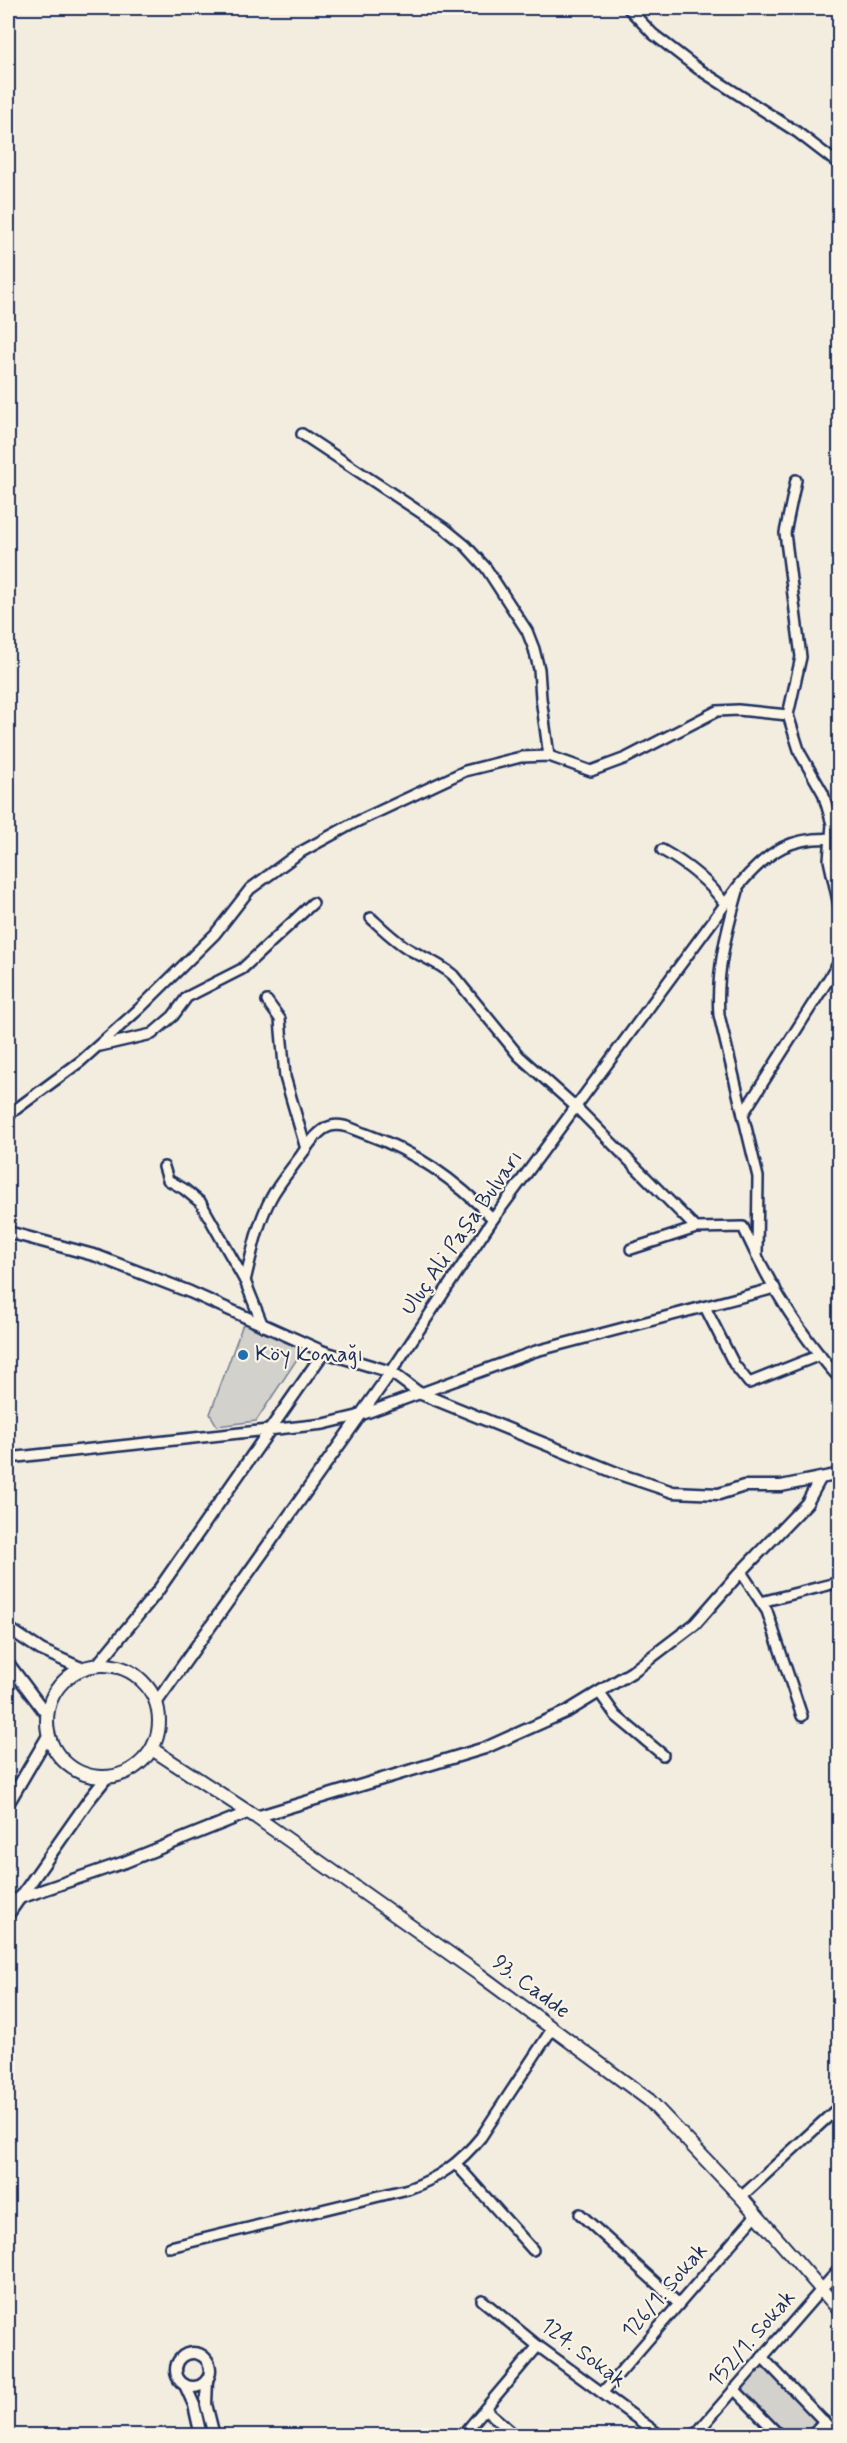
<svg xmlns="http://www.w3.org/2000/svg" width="847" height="2443" font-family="Mynerve,sans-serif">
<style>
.green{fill:#d3d1cc;stroke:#778095;stroke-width:1.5}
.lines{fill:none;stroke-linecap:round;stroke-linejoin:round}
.minor-casing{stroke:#1b2f5e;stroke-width:14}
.tertiary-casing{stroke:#1b2f5e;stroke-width:15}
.secondary-casing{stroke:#1b2f5e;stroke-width:16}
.minor{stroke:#fcf5e5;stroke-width:9}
.tertiary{stroke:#fcf5e5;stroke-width:10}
.secondary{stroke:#fcf5e5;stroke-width:12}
.poi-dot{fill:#1f6fb2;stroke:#fcf5e5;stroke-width:2}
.labels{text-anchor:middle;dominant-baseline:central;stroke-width:4.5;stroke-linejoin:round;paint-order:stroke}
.street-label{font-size:22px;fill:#1b2f5e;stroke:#fcf5e5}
.poi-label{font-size:22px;fill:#1b2f5e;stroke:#fcf5e5;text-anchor:start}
</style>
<rect width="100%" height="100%" fill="#f3ede0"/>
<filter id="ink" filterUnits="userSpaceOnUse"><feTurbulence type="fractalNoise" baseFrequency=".0167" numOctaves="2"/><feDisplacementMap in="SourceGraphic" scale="12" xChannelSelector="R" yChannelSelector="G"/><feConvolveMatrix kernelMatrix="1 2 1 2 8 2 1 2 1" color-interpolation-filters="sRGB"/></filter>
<g filter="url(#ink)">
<!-- green -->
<g class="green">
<polygon points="243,1324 303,1350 256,1421 217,1426 210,1414"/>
<polygon points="758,2361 816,2420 804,2435 788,2435 738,2384"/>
</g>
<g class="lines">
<defs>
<g id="minor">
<polyline points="628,8 653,34 697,68 797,132 840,165"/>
<polyline points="302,434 444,528 466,546 486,568 527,631 534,649 539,669 541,698 549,756"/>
<polyline points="796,480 785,533 801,657 788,715 800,753 823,793 832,824 829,860 840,910"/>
<path d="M 662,850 C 687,864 708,880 725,904"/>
<path d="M 738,891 C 726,933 716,972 719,1015 L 758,1177 L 757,1255"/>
<path d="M 371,918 C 384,930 397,943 412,951 C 427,959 440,964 453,975 L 519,1056 L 577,1108 L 696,1228 L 743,1227 C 768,1282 799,1334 840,1379"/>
<polyline points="267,1001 280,1019 285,1077 306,1149"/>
<polyline points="100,1046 152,1034 173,1016 187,997 242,969 313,903"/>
<polyline points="743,1114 840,961"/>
<polyline points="8,1115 81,1061 138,1010 215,934 250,889 299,853 352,824 465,771 521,757 549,756 591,771 626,758 717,711 738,710 788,715"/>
<polyline points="164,1167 168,1180 184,1189 201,1203 245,1281 263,1326"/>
<polyline points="631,1249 696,1228"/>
<path d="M 245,1281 C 252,1253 257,1224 271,1198 C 279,1183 292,1168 302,1154 C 309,1144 319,1129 331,1126 C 343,1123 354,1130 366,1134 C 414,1151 458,1182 493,1219"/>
<polyline points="705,1307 734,1364 749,1383 820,1355"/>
<path d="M 391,1372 L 493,1219 L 740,884 C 770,850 791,835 840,839"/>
<polyline points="8,1458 324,1424 361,1415 536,1351 775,1288"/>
<polyline points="836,1475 840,1493"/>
<polyline points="741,1572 767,1611 802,1716"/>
<polyline points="761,1602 840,1582"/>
<polyline points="599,1692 616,1716 663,1755"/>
<polyline points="456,2164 533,2250"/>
<polyline points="741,2197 840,2106"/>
<polyline points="580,2214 679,2304"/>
<path d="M 170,2247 L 408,2189 C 439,2178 460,2163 481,2137 L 552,2029"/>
<polyline points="482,2300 538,2346 661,2436"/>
<polyline points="762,2357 838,2436"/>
<polyline points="734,2389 780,2436"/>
<polyline points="603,2392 756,2215"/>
<polyline points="485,2409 516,2436"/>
<polyline points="462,2436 538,2346"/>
<polyline points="694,2436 840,2268"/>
<polyline points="811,2436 824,2421"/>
</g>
<g id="tertiary">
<polyline points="8,1232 97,1256 190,1292 324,1352 391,1372 419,1393 619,1474 673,1492 719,1494 744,1486 781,1486 840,1474"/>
<polyline points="8,1628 41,1650 81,1668"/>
<polyline points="8,1663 47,1715"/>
<polyline points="98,1664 157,1592 324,1352"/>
<polyline points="156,1703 391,1372"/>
<polyline points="8,1804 49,1734"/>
<polyline points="256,1817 485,1748 568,1711 632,1672 695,1624 737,1576 807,1503 820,1479"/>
<polyline points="8,1902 125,1862 247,1813"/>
<polyline points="8,1915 88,1801 107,1777"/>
<circle cx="193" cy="2370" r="17"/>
<polyline points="207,2380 206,2404 214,2436"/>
<polyline points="185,2385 194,2405 201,2436"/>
</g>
<g id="secondary">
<circle cx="103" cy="1721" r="56"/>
<polyline points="152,1749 256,1817 480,1975 649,2100 741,2197 840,2311"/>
</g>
</defs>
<!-- minor casing -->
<use href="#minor" class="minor-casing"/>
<!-- tertiary casing -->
<use href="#tertiary" class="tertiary-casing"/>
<!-- secondary casing -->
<use href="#secondary" class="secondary-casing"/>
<!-- minor -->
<use href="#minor" class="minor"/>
<!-- tertiary -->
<use href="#tertiary" class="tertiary"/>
<!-- secondary -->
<use href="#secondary" class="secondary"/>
</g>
</g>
<!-- markers -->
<circle class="poi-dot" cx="243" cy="1355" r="6"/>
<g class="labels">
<!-- street labels -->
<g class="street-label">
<text transform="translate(462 1233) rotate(-55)">Uluç Ali Paşa Bulvarı</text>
<text transform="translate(531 1987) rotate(37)">93. Cadde</text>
<text transform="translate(665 2291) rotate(-49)">126/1. Sokak</text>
<text transform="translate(752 2339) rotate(-49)">152/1. Sokak</text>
<text transform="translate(583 2353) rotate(37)">124. Sokak</text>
</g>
<!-- poi labels -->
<g class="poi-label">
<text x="255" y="1355">Köy Konağı</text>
</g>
</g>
<!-- margin -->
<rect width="847" height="2443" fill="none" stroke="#fcf5e5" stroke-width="30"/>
<rect x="15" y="15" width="817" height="2413" fill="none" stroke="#1b2f5e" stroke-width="2" filter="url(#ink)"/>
</svg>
